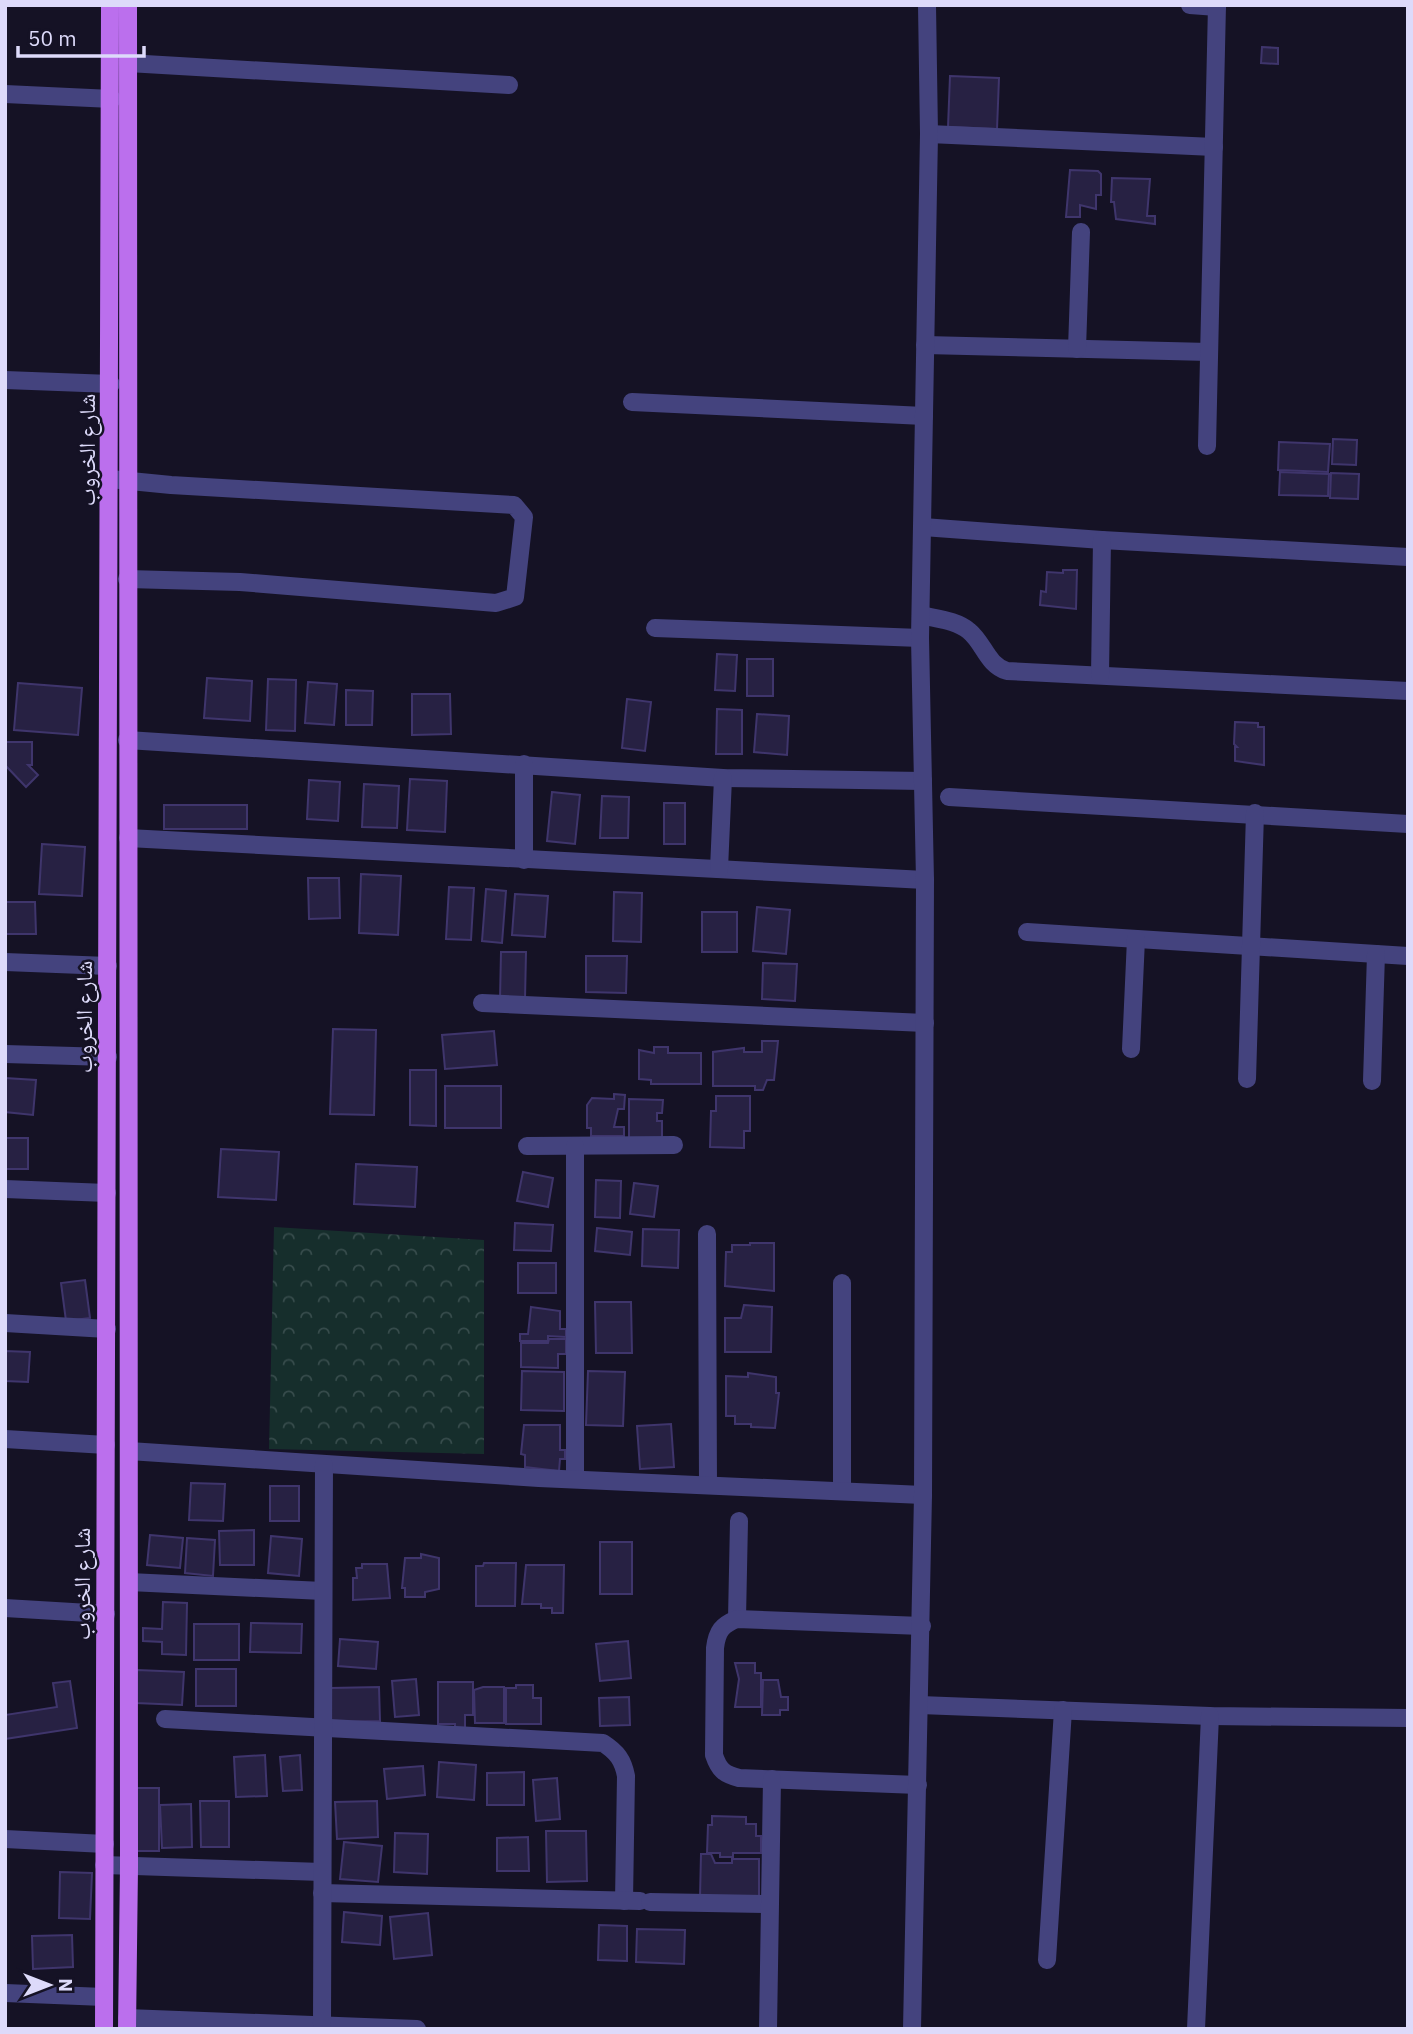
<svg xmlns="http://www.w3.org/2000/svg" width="1413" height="2034" font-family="'IBM Plex Sans','Noto Naskh Arabic',sans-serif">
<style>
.forest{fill:url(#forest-crowns)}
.building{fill:#272143;stroke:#3f356c;stroke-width:2}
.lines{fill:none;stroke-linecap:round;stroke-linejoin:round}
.minor{stroke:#44437e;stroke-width:18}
.major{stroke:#bb6fed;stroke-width:18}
.labels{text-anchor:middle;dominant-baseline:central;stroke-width:5;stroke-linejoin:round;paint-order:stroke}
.street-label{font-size:23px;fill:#dddafa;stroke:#151225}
</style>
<defs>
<pattern id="forest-crowns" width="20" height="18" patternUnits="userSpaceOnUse" patternTransform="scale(1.75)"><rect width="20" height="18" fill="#162e2c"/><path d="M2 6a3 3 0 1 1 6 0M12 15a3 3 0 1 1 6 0" fill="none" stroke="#374c4c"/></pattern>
</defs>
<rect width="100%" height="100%" fill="#151225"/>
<!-- forest -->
<polygon class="forest" points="274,1227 484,1240 484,1454 269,1449"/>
<!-- building -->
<g class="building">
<polygon points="1262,47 1278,48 1278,64 1261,63"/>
<polygon points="950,76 999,78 997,129 948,127"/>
<polygon points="1070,170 1098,171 1101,174 1101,195 1096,195 1096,209 1080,205 1080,217 1066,217"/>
<polygon points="1112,178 1150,179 1147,216 1155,216 1155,224 1116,219 1114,202 1111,202"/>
<polygon points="1333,439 1357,440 1356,465 1332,464"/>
<polygon points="1279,442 1330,444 1328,472 1278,470"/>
<polygon points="1280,472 1329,474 1328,496 1279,495"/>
<polygon points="1331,473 1359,474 1358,499 1330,498"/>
<polygon points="1063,570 1077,570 1076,609 1040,605 1041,591 1046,592 1047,572 1063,573"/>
<polygon points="717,654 737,655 735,691 715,690"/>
<rect x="747" y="659" width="26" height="37"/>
<polygon points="207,678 252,681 250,721 204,718"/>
<polygon points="268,679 296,680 295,731 266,730"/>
<polygon points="308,682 337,684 334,725 305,723"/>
<polygon points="18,683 82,688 78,735 14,730"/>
<polygon points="346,690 373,691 372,725 346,725"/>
<polygon points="412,694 450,694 451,734 412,735"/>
<polygon points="627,699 651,702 645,751 622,748"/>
<polygon points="717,709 742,710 742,754 716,754"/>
<polygon points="757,714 789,716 787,755 754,752"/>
<polygon points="1235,722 1258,723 1258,727 1264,727 1264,765 1235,761 1235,747 1237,747 1234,744"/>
<polygon points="5,742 32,742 32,765 28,765 38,775 26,787 5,765"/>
<polygon points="410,779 447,781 445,832 407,830"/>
<polygon points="309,780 340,782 338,821 307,819"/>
<polygon points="364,784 399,786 397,828 362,827"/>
<polygon points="552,792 580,795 575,844 547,841"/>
<polygon points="602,796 629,797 628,838 600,838"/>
<rect x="664" y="803" width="21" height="41"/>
<rect x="164" y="805" width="83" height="24"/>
<polygon points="42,844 85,847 82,896 39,894"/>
<polygon points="361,874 401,876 398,935 359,933"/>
<polygon points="308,878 339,878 340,918 309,919"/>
<polygon points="449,887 474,888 471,940 446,939"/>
<polygon points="486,889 506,891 502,943 482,941"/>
<polygon points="614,892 642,893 641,942 613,941"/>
<polygon points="515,894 548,896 545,937 512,935"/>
<polygon points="5,902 35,902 36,934 5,934"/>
<polygon points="757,907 790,910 786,954 753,951"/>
<rect x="702" y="912" width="35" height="40"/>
<polygon points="501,952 526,952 525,999 500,999"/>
<polygon points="586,956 627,956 626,993 586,992"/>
<polygon points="763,963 797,964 795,1001 762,999"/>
<polygon points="333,1029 376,1030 374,1115 330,1114"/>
<polygon points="494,1031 497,1065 445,1069 442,1035"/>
<polygon points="762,1041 778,1041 774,1080 767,1080 763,1090 755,1090 755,1086 713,1086 713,1052 744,1048 744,1052 762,1052"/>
<polygon points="654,1047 668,1047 668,1053 701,1053 701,1084 651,1084 651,1080 639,1079 639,1050 654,1053"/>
<polygon points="410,1070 436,1070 436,1126 410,1125"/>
<polygon points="5,1078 36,1080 33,1115 5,1112"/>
<rect x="445" y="1086" width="56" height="42"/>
<polygon points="614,1094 625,1095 624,1109 618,1109 614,1127 624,1127 624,1136 591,1136 591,1128 587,1128 587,1105 592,1098 614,1099"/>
<polygon points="716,1096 750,1096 750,1131 744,1131 744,1148 710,1147 711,1111 716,1111"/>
<polygon points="629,1099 663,1100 662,1113 657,1113 657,1121 662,1121 662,1142 629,1145"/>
<rect x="5" y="1138" width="23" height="31"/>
<polygon points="221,1149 279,1152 276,1200 218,1197"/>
<polygon points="356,1164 417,1167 415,1207 354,1204"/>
<polygon points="523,1172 553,1178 548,1207 517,1201"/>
<polygon points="596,1180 621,1181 620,1218 595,1217"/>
<polygon points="634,1183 658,1186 654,1217 630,1214"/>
<polygon points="515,1223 553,1225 551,1251 514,1250"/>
<polygon points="597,1228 632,1232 630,1255 595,1251"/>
<polygon points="643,1229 679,1230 678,1268 642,1266"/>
<polygon points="750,1243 774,1243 774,1291 725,1286 726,1252 732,1252 732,1245 750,1245"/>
<rect x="518" y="1263" width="38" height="30"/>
<polygon points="85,1280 90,1318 66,1321 61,1283"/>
<polygon points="595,1302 631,1302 632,1353 596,1353"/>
<polygon points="744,1305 772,1307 771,1352 725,1352 725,1318 741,1318"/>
<polygon points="531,1307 560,1311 560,1329 566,1329 566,1337 548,1336 548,1341 520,1341 520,1334 528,1334"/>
<polygon points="549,1339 566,1339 566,1354 558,1354 558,1368 521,1367 521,1343 548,1343"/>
<polygon points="5,1351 30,1352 28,1382 5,1381"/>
<polygon points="522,1371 564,1372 564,1411 521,1410"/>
<polygon points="588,1371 625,1372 623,1426 586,1425"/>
<polygon points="748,1373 776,1377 776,1393 779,1393 775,1428 751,1427 751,1424 735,1424 735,1416 726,1416 726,1376 748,1377"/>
<polygon points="671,1424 674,1467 640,1469 637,1426"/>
<polygon points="524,1425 560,1425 560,1450 565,1450 565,1459 560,1459 559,1471 525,1467 525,1455 521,1454"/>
<polygon points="191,1483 225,1484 223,1521 189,1520"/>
<rect x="270" y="1486" width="29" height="35"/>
<polygon points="254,1530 254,1565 220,1565 219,1531"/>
<polygon points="150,1535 183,1538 180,1568 147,1565"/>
<polygon points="271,1536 302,1539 299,1576 268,1573"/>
<polygon points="187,1538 215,1540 213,1576 185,1573"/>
<rect x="600" y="1542" width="32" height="52"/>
<polygon points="421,1554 439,1558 439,1589 425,1592 425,1597 405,1597 405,1588 402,1588 405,1558 421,1558"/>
<polygon points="484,1563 516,1563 515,1606 476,1606 476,1566 483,1566"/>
<polygon points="362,1564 387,1564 390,1598 353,1600 353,1578 357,1578 356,1568 362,1568"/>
<polygon points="526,1565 564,1565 563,1613 552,1613 552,1608 541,1608 541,1604 522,1604"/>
<polygon points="163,1602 187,1603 186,1655 162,1654 162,1642 143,1641 143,1628 162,1629"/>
<polygon points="251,1623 302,1624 301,1653 250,1652"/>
<rect x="194" y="1624" width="45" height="36"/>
<polygon points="340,1639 378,1642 376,1669 338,1666"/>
<polygon points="628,1641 631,1678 600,1681 596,1644"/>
<polygon points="735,1663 755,1663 755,1673 761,1673 761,1707 735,1707 739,1679"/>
<rect x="196" y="1669" width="40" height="37"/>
<polygon points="137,1670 184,1672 182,1705 136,1703"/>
<polygon points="416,1679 419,1715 395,1717 392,1681"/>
<polygon points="763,1680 778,1680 781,1697 788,1697 788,1710 780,1710 780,1715 762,1715"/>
<polygon points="70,1681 77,1728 5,1739 5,1715 57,1707 53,1683"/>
<polygon points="438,1682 473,1682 473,1715 465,1715 465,1732 455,1732 455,1724 438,1724"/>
<polygon points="516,1685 533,1685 533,1698 541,1698 541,1724 506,1724 506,1688 516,1688"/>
<polygon points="379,1687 380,1721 331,1722 331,1688"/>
<polygon points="483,1687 504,1687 504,1723 475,1723 474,1690"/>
<polygon points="629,1697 630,1725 600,1726 599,1698"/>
<polygon points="265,1755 267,1796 236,1797 234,1757"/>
<polygon points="300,1755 302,1790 283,1791 280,1757"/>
<polygon points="439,1762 476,1765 474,1800 437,1797"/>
<polygon points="423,1766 425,1795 387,1799 384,1769"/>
<polygon points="524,1772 524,1805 487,1805 487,1773"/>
<polygon points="557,1778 560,1819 536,1821 533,1780"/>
<polygon points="132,1788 159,1788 159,1851 131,1851"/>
<polygon points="200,1801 229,1801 229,1847 201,1847"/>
<polygon points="377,1801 378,1837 337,1839 335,1802"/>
<polygon points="191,1804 192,1847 162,1848 160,1805"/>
<polygon points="712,1816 746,1817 746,1824 756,1824 756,1836 761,1836 761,1853 733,1853 733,1857 720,1857 720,1853 707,1853 708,1825 712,1825"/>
<polygon points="546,1831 586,1831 587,1881 547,1882"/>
<polygon points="395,1833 428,1834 427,1874 394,1872"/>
<polygon points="528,1837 529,1871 497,1871 497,1838"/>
<polygon points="344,1842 382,1846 378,1882 340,1879"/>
<polygon points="701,1854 711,1854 715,1863 732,1863 732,1859 759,1859 759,1898 700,1897"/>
<polygon points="60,1872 92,1873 90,1919 59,1918"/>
<polygon points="344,1912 382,1916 380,1945 342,1942"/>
<polygon points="428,1913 432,1955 394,1959 390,1917"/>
<polygon points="599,1925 627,1926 627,1961 598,1960"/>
<polygon points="637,1929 685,1930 684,1964 636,1962"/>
<polygon points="72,1935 73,1967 33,1969 32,1936"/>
</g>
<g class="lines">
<!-- minor -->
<g class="minor">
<polyline points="1190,5 1217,7"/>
<polyline points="128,63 509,85"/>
<polyline points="5,94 112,99"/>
<polyline points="929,134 1214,147"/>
<polyline points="925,345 1209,352"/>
<polyline points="1077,349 1081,232"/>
<polyline points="5,380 111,384"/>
<polyline points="632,402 924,416"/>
<polyline points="1207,446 1217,5"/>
<polyline points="110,479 171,485 514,505 524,517 515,597 496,603 240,582 127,579"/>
<polyline points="923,527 1102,540 1408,557"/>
<path d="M 921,615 C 937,619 956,620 969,631 C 984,643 987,665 1007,671 L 1408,691"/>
<polyline points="655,628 920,638"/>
<polyline points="1100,675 1102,540"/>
<polyline points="127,740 723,778 923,781"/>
<polyline points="949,797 1408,824"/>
<polyline points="128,838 925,880"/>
<polyline points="524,860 524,764"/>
<polyline points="719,869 723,778"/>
<polyline points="1027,932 1408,956"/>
<polyline points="5,962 108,966"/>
<polyline points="482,1003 925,1023"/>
<polyline points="1131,1049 1136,939"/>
<polyline points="5,1054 108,1057"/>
<polyline points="1247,1079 1255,813"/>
<polyline points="1372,1081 1376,954"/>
<polyline points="527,1146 674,1145"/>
<polyline points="575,1146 575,1479"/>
<polyline points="5,1189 107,1193"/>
<polyline points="707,1234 708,1484"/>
<polyline points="842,1283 842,1491"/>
<polyline points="5,1323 107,1329"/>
<polyline points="5,1439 106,1445"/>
<polyline points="129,1451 539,1478 923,1495"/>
<polyline points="129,1582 323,1591"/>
<polyline points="5,1608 106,1614"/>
<polyline points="737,1619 739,1521"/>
<polyline points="920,1705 1210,1716 1408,1718"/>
<path d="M 165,1719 L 603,1743 C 617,1752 623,1760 626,1776 L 624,1901"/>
<path d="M 918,1785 L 739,1778 C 724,1774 719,1770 714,1755 L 715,1648 C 717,1631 722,1625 737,1619 L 922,1626"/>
<polyline points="5,1839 105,1844"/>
<polyline points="104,1865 322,1872"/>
<polyline points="322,1893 640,1901"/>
<polyline points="650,1902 769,1904"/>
<polyline points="1047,1960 1063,1710"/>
<polyline points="5,1993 104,1997"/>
<polyline points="127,2018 417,2029"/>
<polyline points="322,2024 324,1465"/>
<polyline points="768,2029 772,1779"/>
<polyline points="912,2029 923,1495 925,880 920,638 929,134 927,5"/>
<polyline points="1196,2029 1210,1716"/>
</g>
<!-- major -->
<g class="major">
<polyline points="104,2029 110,5"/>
<polyline points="127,2029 129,1867 128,5"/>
</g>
</g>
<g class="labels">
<!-- street labels -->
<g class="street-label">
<text transform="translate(86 450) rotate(-90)">شارع الخروب</text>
<text transform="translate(83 1017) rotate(-90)">شارع الخروب</text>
<text transform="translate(81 1584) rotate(-90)">شارع الخروب</text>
</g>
</g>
<!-- border -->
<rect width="1413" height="2034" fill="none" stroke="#dddafa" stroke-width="14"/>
<!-- north arrow -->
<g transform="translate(49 1985) rotate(90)" stroke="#151225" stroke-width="5" paint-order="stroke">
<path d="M0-5L12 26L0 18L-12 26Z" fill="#dddafa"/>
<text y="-10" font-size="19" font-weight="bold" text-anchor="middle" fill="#dddafa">N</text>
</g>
<!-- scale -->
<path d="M18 46v10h126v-10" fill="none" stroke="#dddafa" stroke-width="3.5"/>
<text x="28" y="46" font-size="21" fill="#dddafa" stroke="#151225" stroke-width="5" paint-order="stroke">50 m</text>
</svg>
